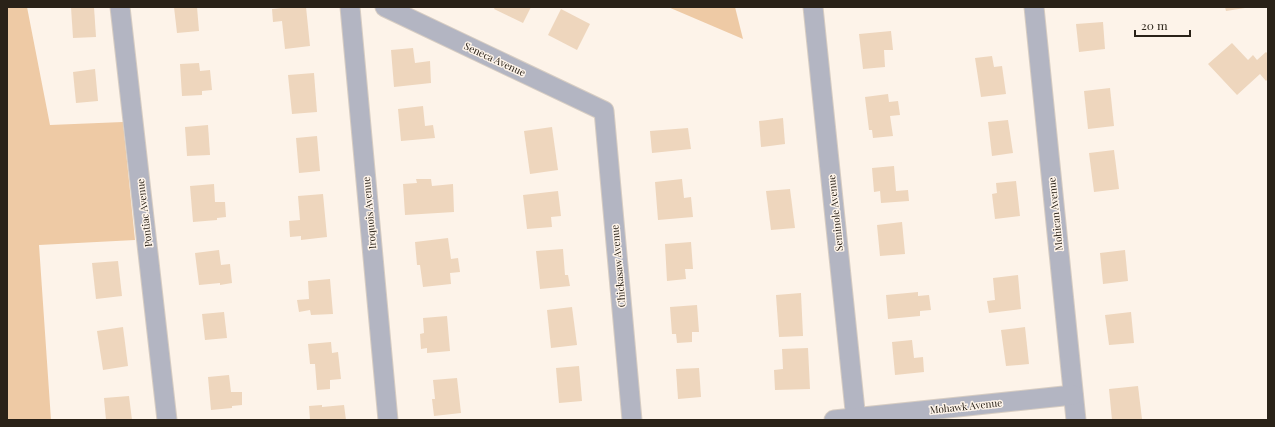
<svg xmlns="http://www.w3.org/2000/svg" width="1275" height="427" font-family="'Playfair Display',serif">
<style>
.green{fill:#eecaa5}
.building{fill:#eed6bd}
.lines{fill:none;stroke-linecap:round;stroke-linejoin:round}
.street-casing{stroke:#d7cdc3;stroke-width:21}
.street{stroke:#b3b5c2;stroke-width:19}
.labels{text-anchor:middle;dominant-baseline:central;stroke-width:3;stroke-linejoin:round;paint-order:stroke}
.street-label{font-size:10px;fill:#2a2218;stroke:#fdf3e9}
</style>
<rect width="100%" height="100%" fill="#fdf3e9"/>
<!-- green -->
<g class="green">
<polygon points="7,7 27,7 50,125 123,122 135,240 39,245 51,420 7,420"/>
<polygon points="668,7 735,7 743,39"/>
</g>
<!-- building -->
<g class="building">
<polygon points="71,7 94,7 96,37 73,38"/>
<polygon points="174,7 197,7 199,31 177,33"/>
<polygon points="291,7 306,7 310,46 285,49 282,21 273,22 272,9"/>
<polygon points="495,7 531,7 523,23 494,9"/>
<polygon points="1225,7 1245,7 1245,8 1226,11"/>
<polygon points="561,9 590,24 577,50 548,35"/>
<polygon points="1103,22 1105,49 1079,52 1076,24"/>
<polygon points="891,31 893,50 884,50 885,67 863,69 859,34"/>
<polygon points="1232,43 1248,60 1253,55 1257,60 1266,52 1268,54 1268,79 1266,81 1260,74 1237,95 1208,64"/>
<polygon points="413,48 415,63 430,61 431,83 394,87 391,50"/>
<polygon points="992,56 994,67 1002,66 1006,94 981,97 975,58"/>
<polygon points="199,63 200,71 210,70 212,90 202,91 202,95 182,96 180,64"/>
<polygon points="95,69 98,101 76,103 73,72"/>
<polygon points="314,73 317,112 292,114 288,75"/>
<polygon points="1110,88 1114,126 1088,129 1084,91"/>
<polygon points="888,94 889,102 898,101 900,115 890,116 893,136 873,138 872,130 869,130 865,97"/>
<polygon points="423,106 425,126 433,125 435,138 401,141 398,109"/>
<polygon points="783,118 785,144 761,147 759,121"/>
<polygon points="1008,120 1013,153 992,156 988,122"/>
<polygon points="208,125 210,155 187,156 185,127"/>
<polygon points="552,127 558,170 530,174 524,131"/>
<polygon points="688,128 691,149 652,153 650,131"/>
<polygon points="317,136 320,171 299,173 296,138"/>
<polygon points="1114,150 1119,189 1094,192 1089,153"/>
<polygon points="894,166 896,191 908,190 909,201 881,203 880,191 874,192 872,168"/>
<polygon points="416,179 431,179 432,186 453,184 454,212 405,215 403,184 417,183"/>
<polygon points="682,179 684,198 691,197 693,217 658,220 655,182"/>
<polygon points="1016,181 1020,216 995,219 992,194 997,193 996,183"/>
<polygon points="214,184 215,202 225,202 226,217 217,218 217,220 193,222 190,186"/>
<polygon points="790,189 795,228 771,230 766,191"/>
<polygon points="558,191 561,216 551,217 552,227 527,229 523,195"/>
<polygon points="323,194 327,237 301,240 301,236 290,237 289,221 300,220 298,196"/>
<polygon points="902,222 905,254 880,256 877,225"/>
<polygon points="448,238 451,259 458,258 460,272 450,273 451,284 423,287 420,265 417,265 415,242"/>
<polygon points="691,242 693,269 685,269 686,279 667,281 665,244"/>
<polygon points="563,249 565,275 568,275 570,286 540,289 536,251"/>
<polygon points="219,250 221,265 230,264 232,283 220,285 220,283 199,285 195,253"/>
<polygon points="1125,250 1128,281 1103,284 1100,253"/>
<polygon points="118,261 122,296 96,299 92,263"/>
<polygon points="1018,275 1021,309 989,313 987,301 995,300 993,278"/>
<polygon points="330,279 333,314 311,315 310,310 299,312 297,300 309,299 308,281"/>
<polygon points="918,292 918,296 929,295 931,310 920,311 920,316 888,319 886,295"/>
<polygon points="801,293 803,336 779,337 776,295"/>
<polygon points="697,305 699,332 692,332 692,342 677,343 676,334 672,334 670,307"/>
<polygon points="572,307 577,345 551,348 547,310"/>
<polygon points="224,312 227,338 205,340 202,314"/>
<polygon points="1131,312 1134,343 1109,345 1105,315"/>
<polygon points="447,316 450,351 427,353 427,348 421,349 420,334 424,333 423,318"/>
<polygon points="123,327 128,366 103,370 97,331"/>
<polygon points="1025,327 1029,364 1006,366 1001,330"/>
<polygon points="912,340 914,358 923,357 924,372 895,375 892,342"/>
<polygon points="331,342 332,353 338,352 341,379 330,380 330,389 317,390 315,364 310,364 308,344"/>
<polygon points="808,348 810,389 775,390 774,370 783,369 782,349"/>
<polygon points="579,366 582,401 559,403 556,368"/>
<polygon points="699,368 701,397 678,399 676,369"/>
<polygon points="229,375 231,392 242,392 242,405 232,406 232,408 211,410 208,377"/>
<polygon points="457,378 461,413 434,416 432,399 435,399 433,380"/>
<polygon points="1138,386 1142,419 1112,420 1109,389"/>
<polygon points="129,396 132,420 106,420 104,398"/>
<polygon points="322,405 322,407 344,405 346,420 310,420 309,406"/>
</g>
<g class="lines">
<defs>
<g id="street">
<polyline points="120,7 167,420"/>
<polyline points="350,7 388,420"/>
<polyline points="385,7 604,111 632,420"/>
<polyline points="813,7 856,420"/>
<polyline points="1034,7 1076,420"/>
<polyline points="834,420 1073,395"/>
</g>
</defs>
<!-- street casing -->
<use href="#street" class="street-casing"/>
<!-- street -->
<use href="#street" class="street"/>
</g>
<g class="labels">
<!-- street labels -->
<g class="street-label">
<text transform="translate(495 59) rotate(25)">Seneca Avenue</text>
<text transform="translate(144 213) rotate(-97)">Pontiac Avenue</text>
<text transform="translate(369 213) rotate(-95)">Iroquois Avenue</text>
<text transform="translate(835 213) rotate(-96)">Seminole Avenue</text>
<text transform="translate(1055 214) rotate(-96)">Mohican Avenue</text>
<text transform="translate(618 266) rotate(-95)">Chickasaw Avenue</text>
<text transform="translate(966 406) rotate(-6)">Mohawk Avenue</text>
</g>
</g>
<!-- border -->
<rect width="1275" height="427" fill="none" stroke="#2a2218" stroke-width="16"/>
<!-- scale -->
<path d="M1135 30v6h55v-6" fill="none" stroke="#2a2218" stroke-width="2"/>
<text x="1141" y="30" font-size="12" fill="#2a2218" stroke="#fdf3e9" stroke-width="3" paint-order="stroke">20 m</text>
</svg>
